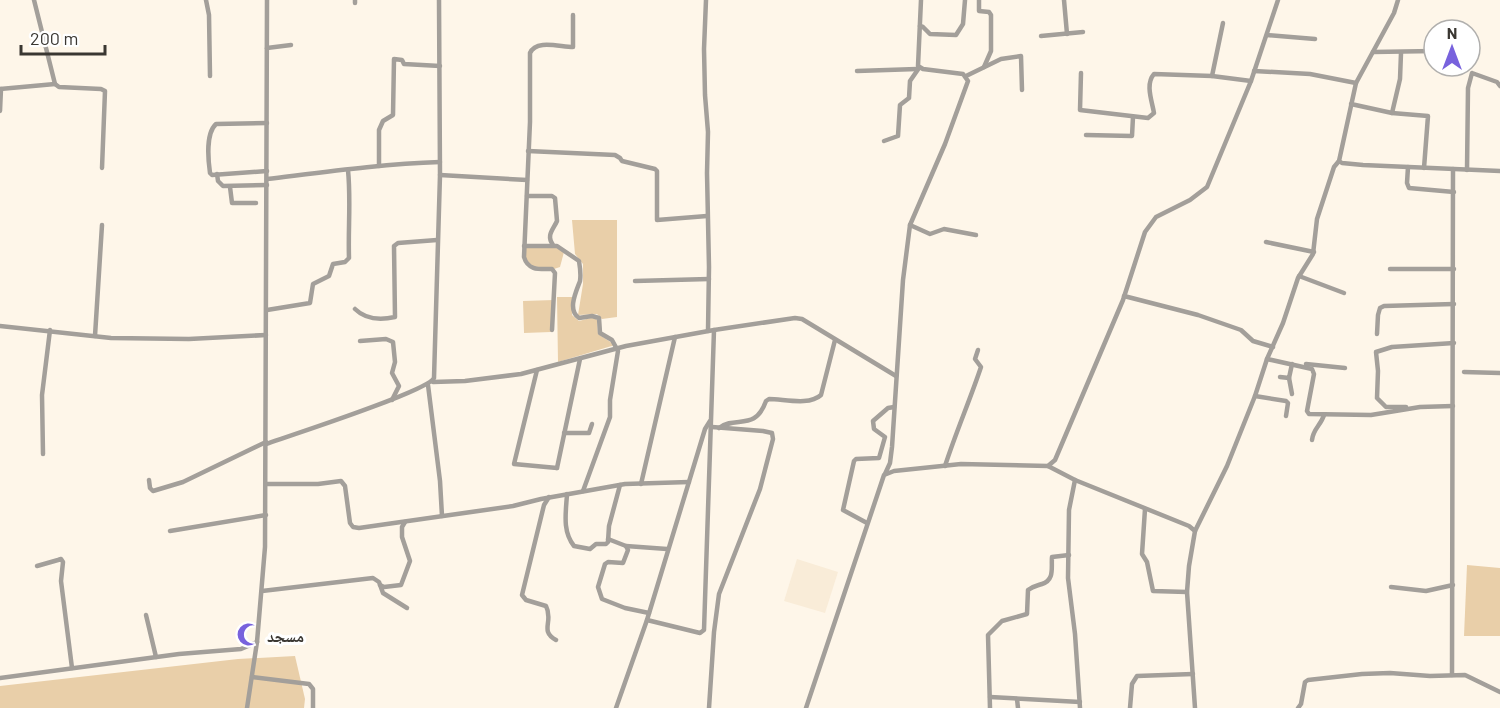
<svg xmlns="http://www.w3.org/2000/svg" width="1500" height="708" font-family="Barlow,'Noto Naskh Arabic',sans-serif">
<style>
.built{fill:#f9ecd8}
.green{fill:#e9cfa9}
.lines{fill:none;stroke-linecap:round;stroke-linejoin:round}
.minor{stroke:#a39f9a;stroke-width:4.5}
.labels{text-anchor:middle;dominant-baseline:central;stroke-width:6;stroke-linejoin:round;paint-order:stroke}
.poi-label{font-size:16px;font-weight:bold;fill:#3a3732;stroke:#fff;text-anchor:start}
</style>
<rect width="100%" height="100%" fill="#fef6e9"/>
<!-- built -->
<polygon class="built" points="797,559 838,572 825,613 784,601"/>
<!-- green -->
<g class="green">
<polygon points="572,220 617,220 617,317 602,319 597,314 578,315 583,284 583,264 575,254"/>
<polygon points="555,247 564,252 560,267 554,269 531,266 526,258 526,248"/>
<polygon points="557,297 572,297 572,315 579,321 594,317 597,320 598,334 615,345 558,362"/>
<polygon points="554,300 551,332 524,333 523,301"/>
<polygon points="1467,565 1500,568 1500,636 1464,636"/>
<polygon points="295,656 305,699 304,708 0,708 0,686 238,659"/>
</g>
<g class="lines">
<!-- minor -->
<g class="minor">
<polyline points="34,0 55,84 59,87 101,89 105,91 102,168"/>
<polyline points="206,0 209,15 210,76"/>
<polyline points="355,0 355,3"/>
<polyline points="706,0 704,49 705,95 708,132 707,173 709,267 708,331"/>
<polyline points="979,0 979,11 989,12 991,15 991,51 984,67"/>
<polyline points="1064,0 1067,34"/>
<polyline points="1398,0 1394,13 1356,83 1339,161 1342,163 1363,165 1500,171"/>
<polyline points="920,26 923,27 930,34 956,35 963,24 965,0"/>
<polyline points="1267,35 1315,39"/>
<polyline points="1041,36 1083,32"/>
<polyline points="267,48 291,45"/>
<polyline points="1373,52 1434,51"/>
<polyline points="857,71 917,69"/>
<polyline points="1254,71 1310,74 1356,83"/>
<path d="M 1081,73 L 1080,110 L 1148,118 L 1154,113 C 1152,101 1145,84 1154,74 L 1212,76 L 1251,81"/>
<polyline points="966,76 1001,59 1021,56 1022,90"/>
<polyline points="1212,76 1223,23"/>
<polyline points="0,89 55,84"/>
<polyline points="1351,104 1392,113 1428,116 1424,168"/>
<polyline points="0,111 1,89"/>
<polyline points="1392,113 1400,79 1401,53"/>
<path d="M 267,123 L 216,124 C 206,133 208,159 210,173 L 212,175 L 267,171"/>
<polyline points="1086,135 1132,136 1133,117"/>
<polyline points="884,141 898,136 900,105 909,98 910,81 919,68"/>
<polyline points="528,151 615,155 620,158 622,161 655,169 657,171 657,220 707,216"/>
<polyline points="379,166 379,130 383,121 393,115 394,59 402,60 404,64 440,66"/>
<polyline points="1408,167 1407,183 1409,188 1454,192"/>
<polyline points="1467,170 1468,88 1472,73 1497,82 1500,86"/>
<polyline points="217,174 218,181 223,186 267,185"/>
<polyline points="440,175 527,180"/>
<path d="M 267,179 C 325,172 382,164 440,162"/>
<polyline points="230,187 232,203 256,203"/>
<path d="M 527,196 L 552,196 L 555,198 L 557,221 C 553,230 546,235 553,245"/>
<polyline points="910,225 930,234 944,229 976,235"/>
<polyline points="1266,242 1314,252"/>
<path d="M 524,246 L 557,246 L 579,261 C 580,267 581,275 580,281 C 576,292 567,310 579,318 L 592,316 L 599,318 L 600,333 L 612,340 L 618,351 L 610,400 L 610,417 L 583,491"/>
<polyline points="1390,269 1454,269"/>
<polyline points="1299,276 1344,293"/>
<polyline points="635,281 709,279"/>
<polyline points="1124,296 1198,315 1241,330 1253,341 1273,347"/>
<path d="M 355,309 C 366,320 381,320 395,317 L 394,246 L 398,243 L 437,240"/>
<path d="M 267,310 L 310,303 L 313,284 L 329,276 L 333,264 L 345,262 L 349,258 C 348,228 351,200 348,170"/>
<polyline points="0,326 111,338 189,339 266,335"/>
<path d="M 552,330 L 555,273 L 552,269 C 540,269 528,271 524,257 L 530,122 L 530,53 C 536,39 560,47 573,47 L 573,15"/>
<polyline points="1377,334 1378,315 1380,308 1384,306 1454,304"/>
<polyline points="95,336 102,225"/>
<polyline points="360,341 386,339 393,342 395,362 392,373 399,386 392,400"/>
<polyline points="1267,359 1312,369 1314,374 1307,411 1309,414 1371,415 1420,407 1453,406"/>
<polyline points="1306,364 1345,368"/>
<polyline points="537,370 514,464 557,468"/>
<polyline points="1464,372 1500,373"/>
<polyline points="1280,377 1289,378 1292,364"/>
<polyline points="1289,378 1292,394"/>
<polyline points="433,382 465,381 521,374 626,346 714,330 795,318 802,319 896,376"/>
<polyline points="428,385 440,481 442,516"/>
<polyline points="1406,407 1386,407 1377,398 1378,371 1376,352 1392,347 1454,343"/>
<polyline points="1286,416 1288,403 1286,401 1255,396 1267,359 1283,323 1298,278 1313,254 1317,219 1334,167 1339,161"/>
<path d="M 719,428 C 736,415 755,432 766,401 L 769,399 C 784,399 809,406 821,395 L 835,340"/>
<polyline points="564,433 589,433 592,424"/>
<path d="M 1312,440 C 1313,429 1321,425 1324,415"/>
<path d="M 266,444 C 289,436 428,391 434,378 L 440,175 L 439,0"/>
<polyline points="43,454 42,395 50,330"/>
<path d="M 945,466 C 956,432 970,400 981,367 L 975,359 L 978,350"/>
<polyline points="1048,466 1075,480 1189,526 1195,531 1189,566 1187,592 1195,708"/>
<polyline points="557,468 580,359"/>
<polyline points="885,474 890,463 892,447 903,280 910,225 945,144 968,81 963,74 923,69 918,66 921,0"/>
<polyline points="149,480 150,488 153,491 183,482 266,442"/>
<polyline points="1075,480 1069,510 1068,578 1075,634 1080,708"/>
<polyline points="266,484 318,484 341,481 345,486 350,523 353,527 359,528 513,506 541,499 625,484 689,482"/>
<polyline points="641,484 675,337"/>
<path d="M 567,494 C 566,512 562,531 574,546 L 590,549 L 596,544 L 606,544 L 608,542 L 609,526 L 620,485"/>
<path d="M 549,497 L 544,505 L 522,595 L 526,600 L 546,606 C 554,621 539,631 556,640"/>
<polyline points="1145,509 1142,554 1147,562 1153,591 1187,592"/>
<polyline points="867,523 843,510 854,461 856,459 879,458 885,437 874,429 873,421 888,408 894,407"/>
<polyline points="170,531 266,515"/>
<polyline points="1195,531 1227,466 1255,396"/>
<polyline points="608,539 626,546 628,550 623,563 608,562 605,564 598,587 602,599 625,608 649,613"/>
<polyline points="626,546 667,549"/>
<polyline points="37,566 58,560 61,559 63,562 61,581 72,668"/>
<polyline points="380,585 384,587 401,585 410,561 402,537 402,527 405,522"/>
<polyline points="1391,587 1426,591 1453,585"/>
<polyline points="262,591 373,578 379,582 383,593 407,608"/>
<polyline points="146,615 156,657"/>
<polyline points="647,620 700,633 704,630 714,330"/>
<polyline points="1452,675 1453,169"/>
<polyline points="252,677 309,684 313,689 313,708"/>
<polyline points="0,678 179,654 241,649 257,642"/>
<polyline points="990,697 1080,702"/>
<polyline points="1017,699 1018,708"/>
<polyline points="247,708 257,642 265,547 267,0"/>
<polyline points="616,708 647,620 705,429 710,421"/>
<polyline points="709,708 714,632 719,594 760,489 773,439 772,433 763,431 712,427"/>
<polyline points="806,708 884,475 894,471 961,464 1048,466 1055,460 1123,300 1145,232 1156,217 1190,200 1207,187 1251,81 1278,0"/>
<path d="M 990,708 L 988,635 L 1002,621 L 1027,614 L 1028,590 C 1033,586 1036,586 1042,584 C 1055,580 1051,567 1052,557 L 1069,555"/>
<polyline points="1130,708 1132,684 1137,676 1193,674"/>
<polyline points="1298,708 1301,704 1305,682 1308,680 1362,674 1390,673 1430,676 1465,675 1500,692"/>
</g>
</g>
<!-- icons -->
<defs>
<symbol id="mosque-bare" viewBox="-9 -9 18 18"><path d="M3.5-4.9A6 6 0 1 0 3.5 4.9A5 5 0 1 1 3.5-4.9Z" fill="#7862dd" stroke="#fff" stroke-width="2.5" paint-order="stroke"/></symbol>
</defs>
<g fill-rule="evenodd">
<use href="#mosque-bare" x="232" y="618" width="33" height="33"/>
</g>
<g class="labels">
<!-- poi labels -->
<g class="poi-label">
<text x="267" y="635">مسجد</text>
</g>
</g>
<!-- north arrow -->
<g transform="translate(1452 48)"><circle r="28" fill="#ffffff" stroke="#b0afad" stroke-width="1.5"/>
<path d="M0-4.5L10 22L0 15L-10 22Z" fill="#7862dd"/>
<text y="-9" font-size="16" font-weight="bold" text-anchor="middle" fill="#3a3732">N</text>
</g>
<!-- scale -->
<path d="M21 45v9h84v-9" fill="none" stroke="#3a3732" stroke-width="3"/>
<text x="30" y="45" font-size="18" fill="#3a3732" stroke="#ffffff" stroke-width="4.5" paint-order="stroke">200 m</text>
</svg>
